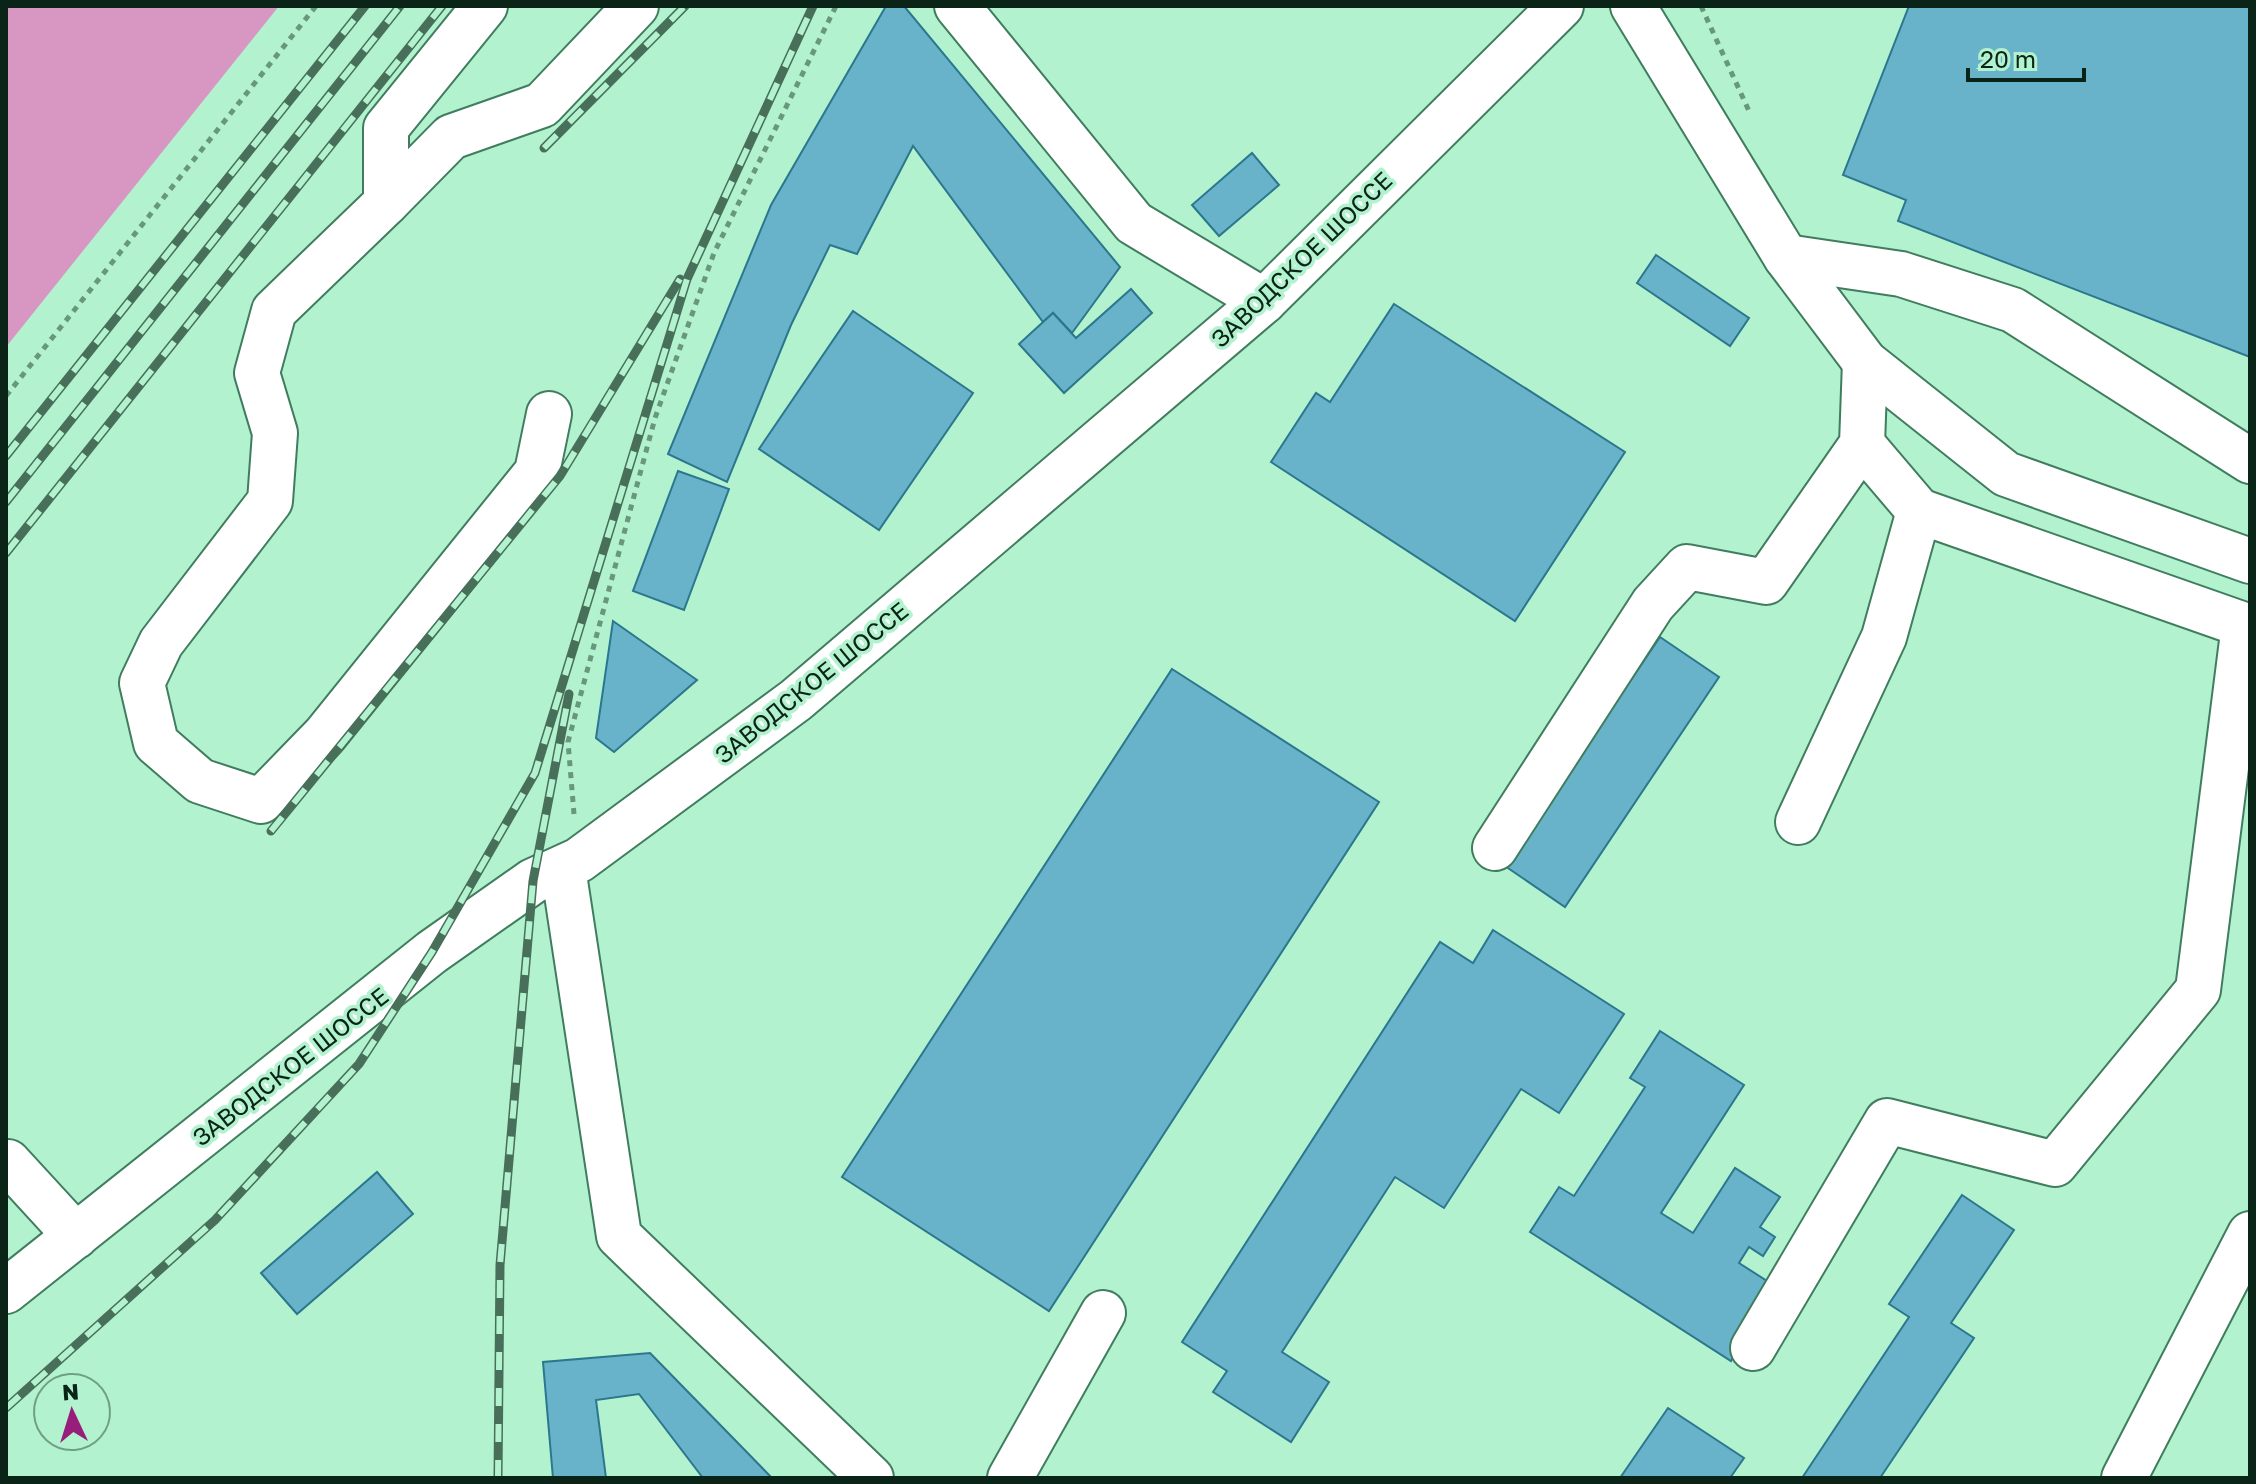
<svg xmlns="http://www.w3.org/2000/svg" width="2256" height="1484" font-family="'Golos Text',sans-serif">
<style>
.green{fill:#d896c2}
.building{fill:#69b3ca;stroke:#2b778d;stroke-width:2}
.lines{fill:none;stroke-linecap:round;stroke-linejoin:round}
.minor-casing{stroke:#407d5f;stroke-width:48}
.major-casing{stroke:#407d5f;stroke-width:48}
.path{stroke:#68977d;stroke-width:5;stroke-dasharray:6 6;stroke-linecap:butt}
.minor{stroke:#fff;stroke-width:44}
.major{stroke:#fff;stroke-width:44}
.rail-casing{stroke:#476f5a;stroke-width:9}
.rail{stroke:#b2f2ce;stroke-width:6;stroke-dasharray:18;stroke-linecap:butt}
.labels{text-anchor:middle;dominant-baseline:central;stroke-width:7;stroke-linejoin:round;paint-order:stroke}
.street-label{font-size:24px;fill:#0a2417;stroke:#b2f2ce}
</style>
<rect width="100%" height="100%" fill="#b2f2ce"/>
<!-- green -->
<polygon class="green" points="6,6 279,6 6,347"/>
<!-- building -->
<g class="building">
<polygon points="886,6 904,6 1120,267 1072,333 1053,313 1043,322 913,146 857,254 830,245 791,325 727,482 668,454 771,205"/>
<polygon points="1909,6 2250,6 2250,357 1898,221 1906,200 1843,175"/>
<polygon points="1252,153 1279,185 1219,236 1192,205"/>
<polygon points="1656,255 1749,318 1730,346 1637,283"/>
<polygon points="1131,289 1152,313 1064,393 1019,344 1053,313 1076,338"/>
<polygon points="1394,304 1625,452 1515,621 1271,462 1316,393 1330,402"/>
<polygon points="853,311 973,393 879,530 759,449"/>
<polygon points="678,471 729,489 684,610 633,591"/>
<polygon points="613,621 697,680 614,752 596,738"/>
<polygon points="1660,637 1719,677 1565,907 1505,866"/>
<polygon points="1172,669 1379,802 1049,1311 842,1177"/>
<polygon points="1493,930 1624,1014 1559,1113 1521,1089 1444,1208 1395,1177 1282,1352 1329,1382 1291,1442 1213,1392 1227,1371 1182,1342 1440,942 1473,963"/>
<polygon points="1660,1031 1744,1085 1661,1213 1693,1233 1735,1168 1780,1197 1760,1227 1775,1237 1763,1256 1749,1247 1739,1263 1778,1288 1731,1361 1530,1232 1559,1187 1574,1196 1645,1087 1630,1078"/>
<polygon points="377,1172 413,1214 297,1314 261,1273"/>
<polygon points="1962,1195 2014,1230 1951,1323 1974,1338 1880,1478 1802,1478 1909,1317 1889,1304"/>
<polygon points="650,1353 772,1478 703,1478 639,1394 596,1400 606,1478 553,1478 543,1362"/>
<polygon points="1668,1408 1744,1458 1730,1478 1620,1478"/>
</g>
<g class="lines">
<defs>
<g id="minor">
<polyline points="485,6 386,128 386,203 274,311 257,373 275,433 270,501 161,643 142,683 156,743 200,781 261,801 325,735 537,472 549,414"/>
<polyline points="957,6 1134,223 1264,301"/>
<polyline points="1633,6 1786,257 1865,362 2006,474 2250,561"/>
<polyline points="386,203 451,137 542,105 636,6"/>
<polyline points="1786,257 1901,274 2013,310 2250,461"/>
<polyline points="1919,511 2250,627"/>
<polyline points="1798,822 1884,637 1919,511 1862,444"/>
<polyline points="1495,848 1653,604 1687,567 1766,582 1862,444 1865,362"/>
<polyline points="563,868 619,1236 871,1478"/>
<polyline points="8,1162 76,1236"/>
<polyline points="1753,1348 1887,1121 2055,1164 2198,990 2244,625"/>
<polyline points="1010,1478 1103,1313"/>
<polyline points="2124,1478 2250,1234"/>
</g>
<polyline id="major" points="6,1291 432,952 533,881 579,860 796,700 1264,301 1561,6"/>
</defs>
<!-- minor casing -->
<use href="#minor" class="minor-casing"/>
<!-- major casing -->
<use href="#major" class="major-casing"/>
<!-- path -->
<g class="path">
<polyline points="1701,6 1749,111"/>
<polyline points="6,396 316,6"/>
<polyline points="574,814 568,742 655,418 714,253 836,6"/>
</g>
<!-- minor -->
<use href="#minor" class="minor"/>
<!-- major -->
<use href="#major" class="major"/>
<defs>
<g id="rail">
<polyline points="544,148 685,6"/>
<polyline points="6,456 365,6"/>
<polyline points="6,502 400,6"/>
<polyline points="6,553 442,6"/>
<polyline points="271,831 560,476 680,279"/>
<polyline points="6,1408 215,1220 359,1064 432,952 535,773 687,279 813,6"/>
<polyline points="498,1478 500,1265 533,881 569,694"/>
</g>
</defs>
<!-- rail casing -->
<use href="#rail" class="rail-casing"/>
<!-- rail -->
<use href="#rail" class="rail"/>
</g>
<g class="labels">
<!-- street labels -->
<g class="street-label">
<text transform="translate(1301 259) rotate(-44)">ЗАВОДСКОЕ ШОССЕ</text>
<text transform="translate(811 682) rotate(-39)">ЗАВОДСКОЕ ШОССЕ</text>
<text transform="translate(290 1066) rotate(-38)">ЗАВОДСКОЕ ШОССЕ</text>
</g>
</g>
<!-- border -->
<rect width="2256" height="1484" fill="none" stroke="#0a2417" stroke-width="16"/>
<!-- north arrow -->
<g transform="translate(72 1412) rotate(356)"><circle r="38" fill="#b2f2ce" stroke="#6fa085" stroke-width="2"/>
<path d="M0-6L14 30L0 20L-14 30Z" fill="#971e7a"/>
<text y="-12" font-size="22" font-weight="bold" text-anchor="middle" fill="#0a2417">N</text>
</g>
<!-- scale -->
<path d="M1968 68v12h116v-12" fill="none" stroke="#0a2417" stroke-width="4"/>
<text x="1980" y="68" font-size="24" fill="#0a2417" stroke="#b2f2ce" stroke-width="6" paint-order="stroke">20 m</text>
</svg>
